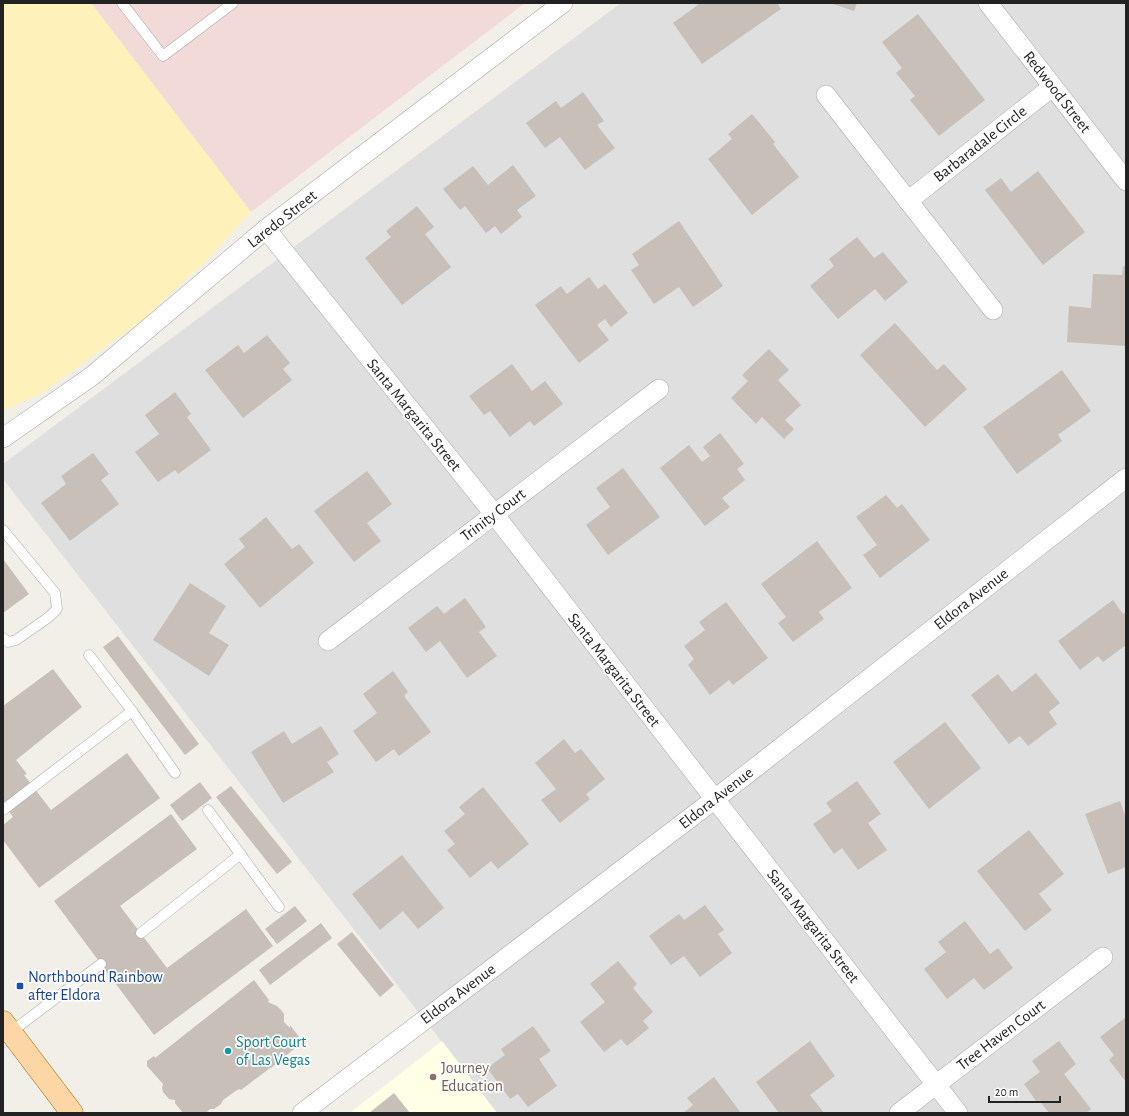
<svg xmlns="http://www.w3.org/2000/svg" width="1129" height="1116" font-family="'Alegreya Sans',sans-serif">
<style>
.residential{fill:#e0dfdf}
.commercial{fill:#f2dad9}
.education{fill:#ffffe5}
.sand{fill:#fff1ba}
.building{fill:#c7bfb8}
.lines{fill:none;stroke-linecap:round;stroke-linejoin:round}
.lane-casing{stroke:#a9a9a9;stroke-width:11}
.street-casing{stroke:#a9a9a9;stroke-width:20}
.primary-casing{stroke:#a06b00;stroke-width:23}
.lane{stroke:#fff;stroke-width:10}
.street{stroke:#fff;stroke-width:19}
.primary{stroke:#fcd6a4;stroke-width:22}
.transit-dot{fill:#1a4fb4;stroke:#fff;stroke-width:1.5}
.culture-dot{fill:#0f9aa8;stroke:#fff;stroke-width:1.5}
.education-dot{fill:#8d6e63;stroke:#fff;stroke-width:1.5}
.labels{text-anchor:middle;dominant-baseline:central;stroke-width:3.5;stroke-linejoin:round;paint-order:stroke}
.street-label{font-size:16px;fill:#222;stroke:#fff}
.transit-label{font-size:16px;fill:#164399;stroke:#fff;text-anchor:start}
.culture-label{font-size:16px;fill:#0d838f;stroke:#fff;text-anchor:start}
.education-label{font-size:16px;fill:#785e54;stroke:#fff;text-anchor:start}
</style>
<rect width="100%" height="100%" fill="#f2efe9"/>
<!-- residential -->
<polygon class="residential" points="621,3 1126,3 1126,1113 497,1113 3,479 3,464"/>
<!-- commercial -->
<polygon class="commercial" points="91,3 525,3 251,212"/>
<!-- education -->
<polygon class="education" points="442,1041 497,1113 350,1113"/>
<!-- sand -->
<polygon class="sand" points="3,3 91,3 251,212 204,263 145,318 42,393 3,411"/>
<!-- building -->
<g class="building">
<polygon points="696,3 777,3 781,9 702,64 673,23 698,5"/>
<polygon points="830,3 857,3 854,11"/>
<polygon points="918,14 985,100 939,136 910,100 915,96 896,73 902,68 882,42"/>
<polygon points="583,92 604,121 597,125 615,148 585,170 560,137 545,148 526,123 556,101 561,108"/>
<polygon points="752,114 775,142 773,144 799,177 752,215 708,159 732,139 728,134"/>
<polygon points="513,165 536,196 517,210 522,217 501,234 495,226 486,233 465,206 460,210 443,189 473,166 488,185"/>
<polygon points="1038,171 1085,232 1043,265 985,190 1001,178 1011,192"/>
<polygon points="417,206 434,227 425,234 451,267 402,305 365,258 391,237 386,231"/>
<polygon points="679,221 723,286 693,307 679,287 654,304 631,270 639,265 632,254"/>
<polygon points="857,237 874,258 883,252 908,282 885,301 875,289 838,319 810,286 834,266 829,259"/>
<polygon points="1123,266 1126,267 1126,346 1067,342 1069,306 1091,308 1093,274 1122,275"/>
<polygon points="589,277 598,289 605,284 628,313 611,327 605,319 597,325 609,340 579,363 535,305 561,286 567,294"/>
<polygon points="895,323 937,370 944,364 967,389 925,427 860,355"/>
<polygon points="267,335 290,363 283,369 292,380 243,418 205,370 238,345 244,353"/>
<polygon points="769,349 789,370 778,380 801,405 785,420 794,429 784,439 762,417 756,424 731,398 748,381 742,375"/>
<polygon points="512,364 532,391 545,381 563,404 534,426 530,421 510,437 490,411 484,415 469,396"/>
<polygon points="1062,370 1091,411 1058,435 1062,441 1017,474 983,427"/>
<polygon points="175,392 191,414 187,417 211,450 178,474 175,470 158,482 135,452 159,434 145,415"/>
<polygon points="720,433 744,464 737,469 745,480 722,498 730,507 705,526 660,468 689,445 702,462 710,456 703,447"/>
<polygon points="93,453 109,474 101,480 119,504 70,541 41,503 66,484 61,476"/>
<polygon points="623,468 660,517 608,555 586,525 610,507 596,488"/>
<polygon points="367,471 392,504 367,523 381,541 354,562 314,511"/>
<polygon points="886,495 897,508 902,504 930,540 880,578 863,555 877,545 856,517"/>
<polygon points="266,517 292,549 299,544 314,563 260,608 224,564 245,547 239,539"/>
<polygon points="817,541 852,588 819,612 824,619 793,642 778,623 786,617 761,584"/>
<polygon points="3,559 29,594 3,613"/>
<polygon points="190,583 226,606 209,633 229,645 209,676 153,640"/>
<polygon points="465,598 486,627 479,632 497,656 467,678 440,641 426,652 408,628 437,606 444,614"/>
<polygon points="1113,600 1123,614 1126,612 1126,645 1103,662 1098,656 1080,670 1058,641"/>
<polygon points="726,602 768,658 733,685 729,680 710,695 688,665 694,659 684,646 705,630 699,622"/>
<polygon points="118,636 199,744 185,755 103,647"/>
<polygon points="53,669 82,707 16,760 27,774 24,775 51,810 127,753 160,798 39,888 3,840 3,825 13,817 3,803 3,706"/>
<polygon points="393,671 408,692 404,696 431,732 399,756 394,749 376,762 353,731 377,713 363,694"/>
<polygon points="1036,673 1060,703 1049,712 1057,724 1028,746 1020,736 1009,744 971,695 998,674 1012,692"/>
<polygon points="945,722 981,768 929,809 893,762"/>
<polygon points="321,726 339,754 327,762 334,772 283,803 251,752 284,731 292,744"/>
<polygon points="564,739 575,753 581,749 605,779 586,794 590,799 560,823 541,800 556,789 535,763"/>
<polygon points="857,781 881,814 868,823 887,850 858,870 842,848 834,854 813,824 832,811 826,803"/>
<polygon points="200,782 212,798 182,821 170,805"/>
<polygon points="231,786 292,862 277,874 216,797"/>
<polygon points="483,787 529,844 498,869 491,861 470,878 447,850 455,844 444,831 465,814 459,807"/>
<polygon points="1120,801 1126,818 1126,867 1108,874 1085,814"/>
<polygon points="171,814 197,849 120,906 167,968 246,909 273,946 154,1035 54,901"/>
<polygon points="1029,830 1064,874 1039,894 1052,910 1025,931 977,871"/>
<polygon points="402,855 444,908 418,929 403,911 380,930 352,894"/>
<polygon points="705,905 724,930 718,934 732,953 700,977 684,956 671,965 649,936 679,914 684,920"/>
<polygon points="295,906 307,921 277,944 265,929"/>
<polygon points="965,921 990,954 998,948 1013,968 984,990 974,978 947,999 924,969 946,952 938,942"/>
<polygon points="321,923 332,938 270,985 259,970"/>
<polygon points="352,932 394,985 380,997 337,944"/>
<polygon points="618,961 637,984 633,988 653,1012 643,1021 649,1028 627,1046 621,1039 604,1052 580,1022 605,1002 590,984"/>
<polygon points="254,980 269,1000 268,1002 277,1006 281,1010 284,1014 284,1022 290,1028 290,1025 300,1038 300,1044 271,1068 270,1068 241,1090 240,1089 237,1090 223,1100 221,1104 214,1109 210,1109 206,1113 183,1113 175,1103 175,1100 169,1099 163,1092 162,1088 163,1084 147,1066 147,1061 154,1056 155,1058"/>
<polygon points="1126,1017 1126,1082 1109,1060 1114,1055 1100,1037"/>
<polygon points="533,1026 551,1051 539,1059 557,1086 528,1107 518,1094 510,1099 487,1068 505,1055 501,1049"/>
<polygon points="810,1041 835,1076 810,1095 824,1113 779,1113 756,1082"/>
<polygon points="1059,1041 1076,1064 1064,1074 1091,1109 1086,1113 1049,1113 1039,1100 1037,1102 1024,1084 1040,1072 1032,1061"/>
<polygon points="714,1077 741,1113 683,1113 693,1105 687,1098"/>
<polygon points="394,1093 410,1113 369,1113"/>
</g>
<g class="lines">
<defs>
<g id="lane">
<polyline points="122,3 163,56 233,3"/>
<polyline points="3,530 55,593 57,609 49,617 16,640 8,642 3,638"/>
<polyline points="89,655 132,711 175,773"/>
<polyline points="3,810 132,711"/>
<polyline points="208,810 279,907"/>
<polyline points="141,933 241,854"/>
<polyline points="11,1032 101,964"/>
</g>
<g id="street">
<polyline points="988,3 1126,181"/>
<polyline points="826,95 993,310"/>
<polyline points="908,201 1052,87"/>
<polyline points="266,229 494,514 958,1113"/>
<polyline points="3,438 92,376 266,229 563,3"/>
<polyline points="328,641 659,389"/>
<polyline points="302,1113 715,799 1126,478"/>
<polyline points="899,1113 1103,957"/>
</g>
<polyline id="primary" points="3,1022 72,1113"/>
</defs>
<!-- lane casing -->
<use href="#lane" class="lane-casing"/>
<!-- street casing -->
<use href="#street" class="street-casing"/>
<!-- primary casing -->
<use href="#primary" class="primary-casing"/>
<!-- lane -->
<use href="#lane" class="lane"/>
<!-- street -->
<use href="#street" class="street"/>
<!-- primary -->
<use href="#primary" class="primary"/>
</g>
<!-- markers -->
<rect class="transit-dot" x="16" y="982" width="8" height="8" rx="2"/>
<circle class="culture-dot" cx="228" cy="1051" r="4"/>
<circle class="education-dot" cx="433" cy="1077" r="4"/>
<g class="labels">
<!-- street labels -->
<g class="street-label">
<text transform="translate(1057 92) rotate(52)">Redwood Street</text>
<text transform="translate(980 144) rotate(-38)">Barbaradale Circle</text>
<text transform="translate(282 219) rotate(-38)">Laredo Street</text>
<text transform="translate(414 415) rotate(51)">Santa Margarita Street</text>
<text transform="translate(493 515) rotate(-37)">Trinity Court</text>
<text transform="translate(971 599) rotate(-38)">Eldora Avenue</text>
<text transform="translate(614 670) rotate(52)">Santa Margarita Street</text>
<text transform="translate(716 798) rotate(-38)">Eldora Avenue</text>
<text transform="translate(813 926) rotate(52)">Santa Margarita Street</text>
<text transform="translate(458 994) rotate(-37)">Eldora Avenue</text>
<text transform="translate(1001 1035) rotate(-37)">Tree Haven Court</text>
</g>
<!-- transit labels -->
<g class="transit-label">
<text x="28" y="977">Northbound Rainbow<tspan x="28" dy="18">after Eldora</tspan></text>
</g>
<!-- culture labels -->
<g class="culture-label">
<text x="236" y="1042">Sport Court<tspan x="236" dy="18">of Las Vegas</tspan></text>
</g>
<!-- education labels -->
<g class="education-label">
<text x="441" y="1068">Journey<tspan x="441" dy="18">Education</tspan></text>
</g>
</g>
<!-- border -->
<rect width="1129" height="1116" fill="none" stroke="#222222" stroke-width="8"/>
<!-- scale -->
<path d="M989 1096v6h71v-6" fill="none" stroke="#222222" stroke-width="2"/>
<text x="995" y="1096" font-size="12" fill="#222222" stroke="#ffffff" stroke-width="3" paint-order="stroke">20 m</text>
</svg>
